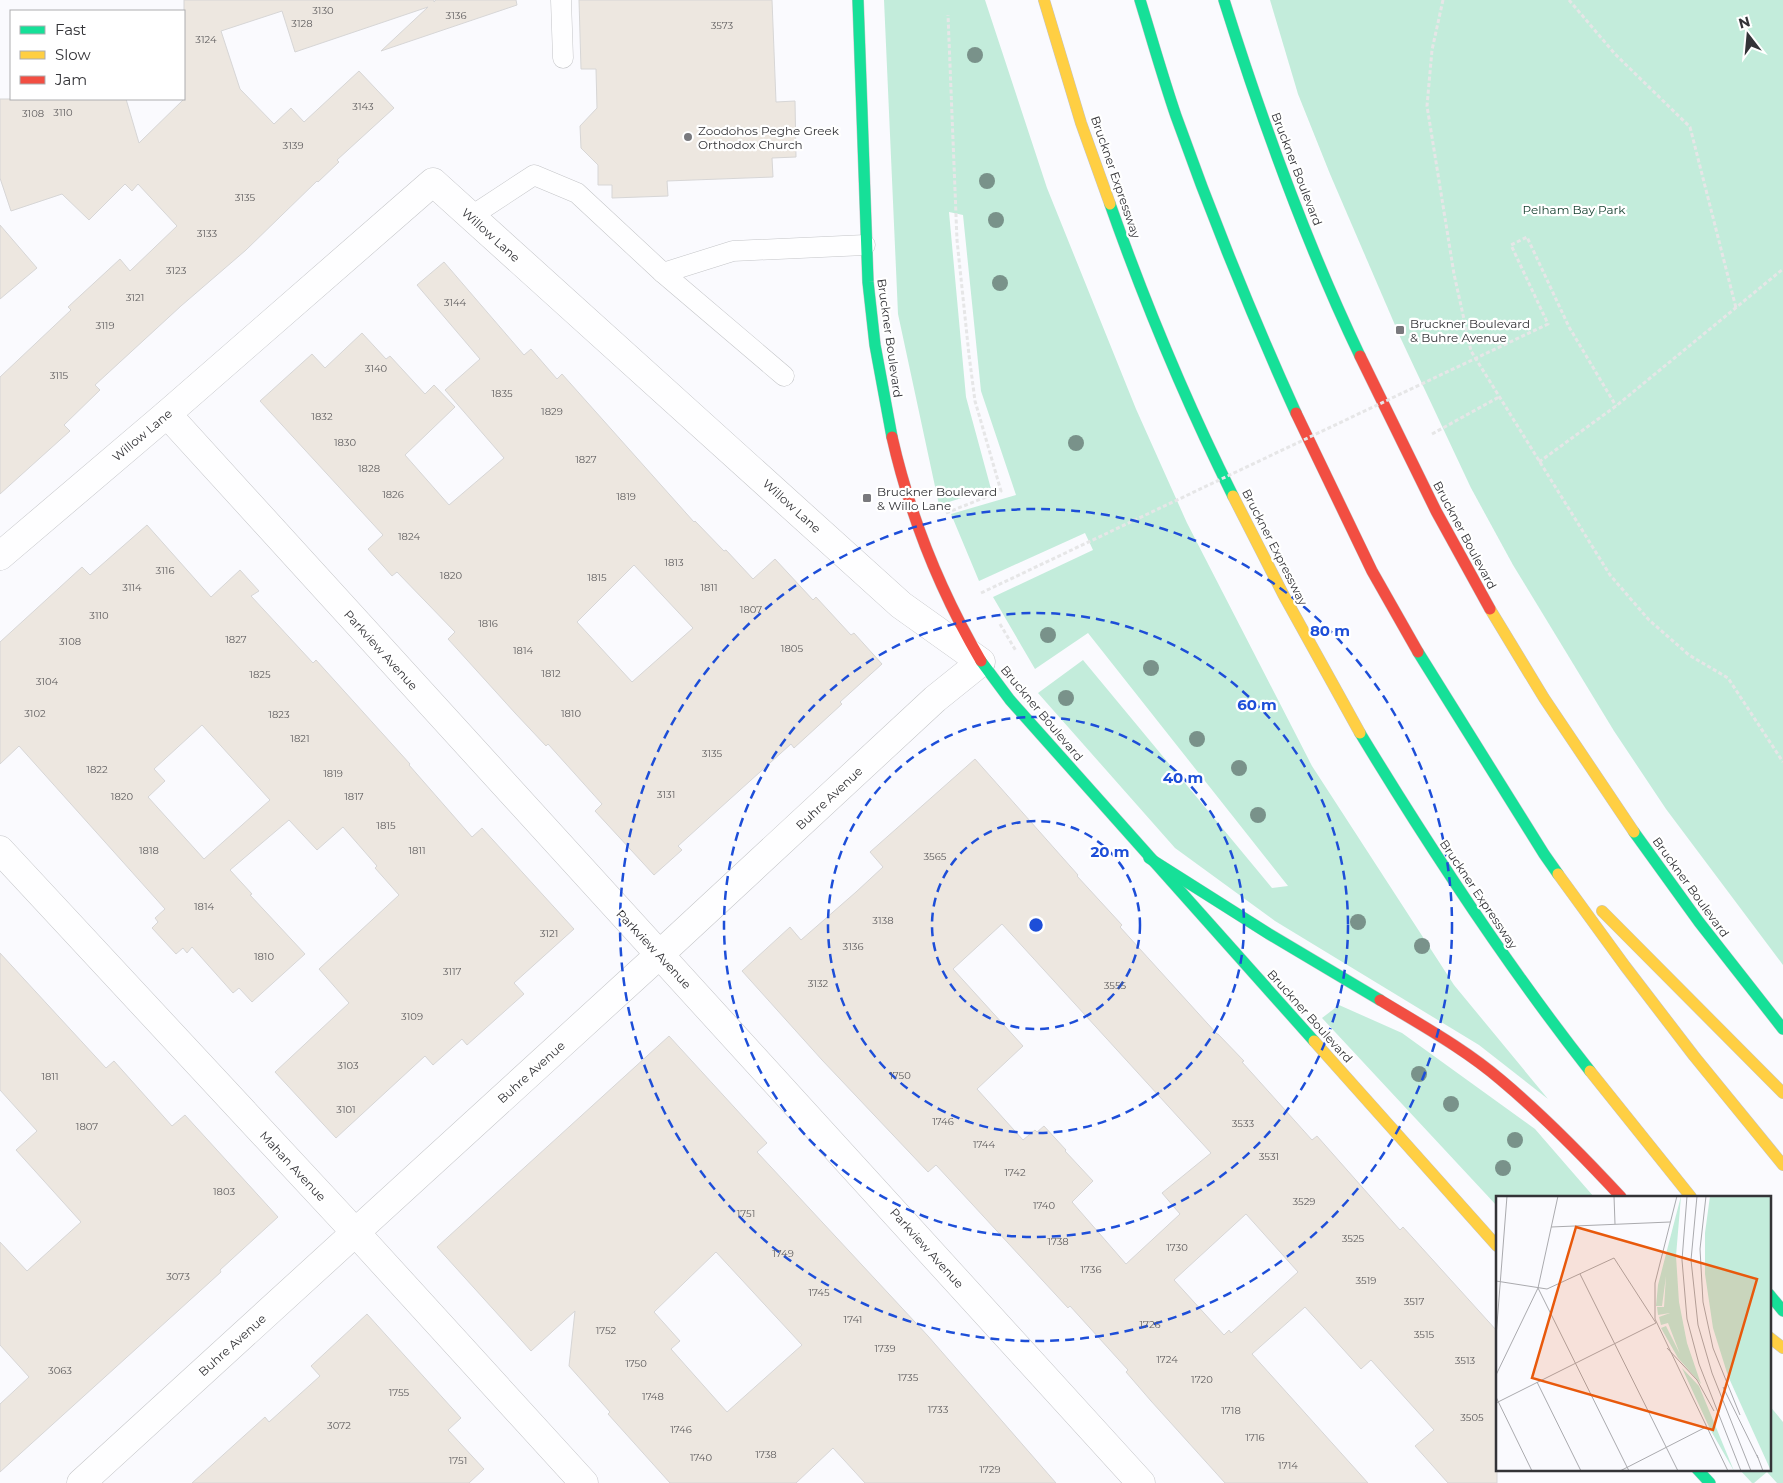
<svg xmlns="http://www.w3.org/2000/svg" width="1783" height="1483" font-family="Montserrat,sans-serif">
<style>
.green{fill:#c3ecdb}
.building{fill:#ede7e0;stroke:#d7d6d6;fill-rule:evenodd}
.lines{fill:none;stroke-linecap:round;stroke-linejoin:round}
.lane-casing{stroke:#c4c5c8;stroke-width:21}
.street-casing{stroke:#c4c5c8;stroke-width:29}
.fast-casing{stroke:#c4c5c8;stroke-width:12}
.slow-casing{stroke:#c4c5c8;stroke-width:12}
.jam-casing{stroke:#c4c5c8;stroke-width:12}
.path{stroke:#e6e6e7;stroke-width:3;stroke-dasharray:4 2.5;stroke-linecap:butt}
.lane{stroke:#fefeff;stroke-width:20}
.street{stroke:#fefeff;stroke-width:28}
.fast{stroke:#16e098;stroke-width:11}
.slow{stroke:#ffcf43;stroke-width:11}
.jam{stroke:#f24e42;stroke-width:11}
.path-bridge{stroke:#e6e6e7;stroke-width:3;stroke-dasharray:4 2.5;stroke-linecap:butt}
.tree{fill:#79928a}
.ring{fill:none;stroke:#1d4ed8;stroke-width:2.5;stroke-dasharray:9 6}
.poi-dot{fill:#79797d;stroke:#fff;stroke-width:2}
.labels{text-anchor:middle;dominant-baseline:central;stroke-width:4.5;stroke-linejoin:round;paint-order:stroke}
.number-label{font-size:10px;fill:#626061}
.poi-label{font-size:12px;fill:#333337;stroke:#fff;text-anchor:start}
.street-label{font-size:12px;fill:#333337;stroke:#fff}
.park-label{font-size:12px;fill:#103c2b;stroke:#fff}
.inset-road{fill:none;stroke:#aaaaae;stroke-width:1}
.view{fill:#e8590c;fill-opacity:0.15;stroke:#e8590c;stroke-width:2.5}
.inset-edge{fill:none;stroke:#333337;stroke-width:2.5}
.centre{fill:#1d4ed8;stroke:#fff;stroke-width:2.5}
.ring-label{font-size:15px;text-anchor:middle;font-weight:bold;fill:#1d4ed8;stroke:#fff;stroke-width:4.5;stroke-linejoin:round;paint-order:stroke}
</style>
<rect width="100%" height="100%" fill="#fafafe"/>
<!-- green -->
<g class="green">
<polygon points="884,0 985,0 1047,188 1136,409 1187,523 1312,766 1454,985 1548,1099 1479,1045 1275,921 1175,848 1038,693 1083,660 1272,888 1288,886 1088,633 1035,669 993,597 1093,550 1085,533 979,581 951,514 1016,495 981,391 963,215 949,212 966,397 991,489 939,505 898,314"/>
<polygon points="1270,0 1783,0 1783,965 1666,809 1614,731 1513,565 1471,488 1401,339 1330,174 1298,94"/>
<polygon points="1339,1005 1402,1033 1535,1129 1594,1197 1497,1197 1497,1206 1322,1018"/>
<polygon points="1769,1405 1783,1422 1783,1483 1777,1483 1767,1472 1754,1483 1752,1483 1739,1469 1769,1469"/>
</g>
<!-- building -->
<g class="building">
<polygon points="184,0 434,0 434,2 436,0 516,0 517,5 381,51 428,7 295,52 282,11 221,31 240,89 274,124 291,108 304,122 359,71 394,108 337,160 339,162 318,182 317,181 246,250 181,306 95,385 100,390 64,425 70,431 0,494 0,377 71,310 68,307 120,259 130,271 177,226 138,184 132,191 125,184 89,220 62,194 11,211 0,178 0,99 126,99 139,143 184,99"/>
<polygon points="579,0 772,0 776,102 795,101 796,157 772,158 773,177 667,181 668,196 612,198 612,185 598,185 598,165 581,148 580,126 597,108 596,69 581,69"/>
<polygon points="0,225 37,268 0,299"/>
<path d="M 444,262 L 524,355 L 531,349 L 557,379 L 562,374 L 694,522 L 695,521 L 724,551 L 726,550 L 753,579 L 775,559 L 813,600 L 816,597 L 851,635 L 854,633 L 882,664 L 840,702 L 842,704 L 794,748 L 791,744 L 678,846 L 682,850 L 654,875 L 595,811 L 602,804 L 548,744 L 546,746 L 515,713 L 448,639 L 455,632 L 397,572 L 392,576 L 368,549 L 383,535 L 260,401 L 312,354 L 325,368 L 362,333 L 386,359 L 390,356 L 425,394 L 434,385 L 455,407 L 405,455 L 449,505 L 504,458 L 445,390 L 480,359 L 417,285 ZM 634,565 L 693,628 L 632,682 L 577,622 Z"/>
<path d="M 147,525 L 211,597 L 240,570 L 259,591 L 251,596 L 313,663 L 316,660 L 410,764 L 409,765 L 472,837 L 482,828 L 574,929 L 514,983 L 524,994 L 467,1045 L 462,1039 L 433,1065 L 425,1056 L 336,1138 L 275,1072 L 349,1003 L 319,969 L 399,895 L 375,868 L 377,866 L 343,827 L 317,850 L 289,820 L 230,870 L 252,894 L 250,895 L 305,954 L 252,1002 L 239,988 L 233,993 L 192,947 L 187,953 L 183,948 L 176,954 L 152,928 L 158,922 L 155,918 L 165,909 L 19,746 L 0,764 L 0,642 L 82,567 L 90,575 ZM 202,725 L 270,800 L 204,859 L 148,797 L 165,781 L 154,769 Z"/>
<path d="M 975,759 L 1078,875 L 1077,876 L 1122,925 L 1120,927 L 1217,1034 L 1218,1034 L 1244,1061 L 1242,1062 L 1312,1140 L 1317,1136 L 1400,1230 L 1403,1227 L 1497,1331 L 1497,1483 L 1448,1483 L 1415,1446 L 1434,1430 L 1371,1360 L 1361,1369 L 1305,1307 L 1252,1354 L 1368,1483 L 1225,1483 L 1151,1401 L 1126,1372 L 1128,1370 L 1070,1306 L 1068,1308 L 936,1165 L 928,1172 L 822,1060 L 742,971 L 790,927 L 801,940 L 856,892 L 883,867 L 870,852 ZM 1002,924 L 1211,1153 L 1162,1193 L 1180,1214 L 1126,1264 L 1072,1202 L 1093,1181 L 1065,1151 L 1066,1150 L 1044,1126 L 1037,1132 L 1035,1130 L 1023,1140 L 977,1089 L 1023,1046 L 953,969 ZM 1246,1214 L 1298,1272 L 1231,1333 L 1229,1330 L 1224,1335 L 1174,1280 Z"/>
<polygon points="0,953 106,1068 114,1061 172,1126 185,1115 278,1217 220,1270 221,1272 0,1472 0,1404 29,1377 0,1345 0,1242 27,1271 81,1222 16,1150 37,1131 0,1090"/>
<path d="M 669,1036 L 767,1143 L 757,1152 L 928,1336 L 1056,1483 L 865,1483 L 833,1448 L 796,1483 L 670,1483 L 608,1414 L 610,1412 L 569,1366 L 575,1311 L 531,1351 L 437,1247 ZM 716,1252 L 802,1345 L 727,1412 L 671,1349 L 680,1341 L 654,1312 Z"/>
<polygon points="367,1314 461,1418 448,1430 484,1469 469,1483 192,1483 265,1417 269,1422 320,1376 311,1366"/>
</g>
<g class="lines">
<defs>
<g id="lane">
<polyline points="561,0 563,58"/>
<polyline points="470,217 534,175 577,193 663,273 733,251 865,245"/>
<polyline points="663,273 784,376"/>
</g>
<g id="street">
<polyline points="167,414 1141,1483"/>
<polyline points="0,556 167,414 433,182 901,605 981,662 935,699 659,955 81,1483"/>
<polyline points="0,850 356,1233 584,1483"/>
</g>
<g id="fast">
<polyline points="858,0 868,282 875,345 892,437"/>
<path d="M 1140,0 C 1152,39 1163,78 1176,116 C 1212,217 1252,316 1296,413"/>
<path d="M 1224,0 C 1262,121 1305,241 1360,356"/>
<path d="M 1110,204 C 1145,303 1186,402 1233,496"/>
<polyline points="1418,652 1544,854 1558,874"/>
<polyline points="981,661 1010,700 1314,1041"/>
<path d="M 1360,733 C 1431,850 1505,963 1590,1071"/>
<polyline points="1634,832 1699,922 1783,1029"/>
<polyline points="1149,858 1269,934 1380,1000"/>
<polyline points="1769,1294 1783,1311"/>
<polyline points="1697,1469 1710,1483"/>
</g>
<g id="slow">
<polyline points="1044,0 1081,123 1110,204"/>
<polyline points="1233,496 1283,594 1360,733"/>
<polyline points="1490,609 1544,698 1634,832"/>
<polyline points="1558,874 1625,966 1694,1056 1783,1165"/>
<polyline points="1602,911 1783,1093"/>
<polyline points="1314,1041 1497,1246"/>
<polyline points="1590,1071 1691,1197"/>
<polyline points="1769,1337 1783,1348"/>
</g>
<g id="jam">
<polyline points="1360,356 1436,511 1490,609"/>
<polyline points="1296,413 1372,571 1418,652"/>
<path d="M 892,437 C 910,516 940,591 981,661"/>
<path d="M 1380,1000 C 1421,1025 1465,1049 1501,1080 C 1544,1116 1583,1156 1621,1197"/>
</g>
</defs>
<!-- lane casing -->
<use href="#lane" class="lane-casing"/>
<!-- street casing -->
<use href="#street" class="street-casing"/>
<!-- fast casing -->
<use href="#fast" class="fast-casing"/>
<!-- slow casing -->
<use href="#slow" class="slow-casing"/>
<!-- jam casing -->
<use href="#jam" class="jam-casing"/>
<!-- path -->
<g class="path">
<polyline points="1443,0 1432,50 1427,106 1454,274 1471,351 1610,575 1649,620 1689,655 1728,678 1783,762"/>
<polyline points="1569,0 1615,54 1690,127 1736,308"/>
<polyline points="1569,327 1616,406"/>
<polyline points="1432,434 1499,397"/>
<polyline points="1539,462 1616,406 1783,269"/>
<polyline points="946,513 1001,491 975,401 969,355 957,240 948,15"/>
<polyline points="1000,624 1016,651"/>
</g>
<!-- lane -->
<use href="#lane" class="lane"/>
<!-- street -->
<use href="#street" class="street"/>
<!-- fast -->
<use href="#fast" class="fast"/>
<!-- slow -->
<use href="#slow" class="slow"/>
<!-- jam -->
<use href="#jam" class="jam"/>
<!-- path-bridge -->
<polyline class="path-bridge" points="981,593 1548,324 1511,245 1527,237 1569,327"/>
</g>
<!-- trees -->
<g class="tree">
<circle cx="975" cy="55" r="8"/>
<circle cx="987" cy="181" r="8"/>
<circle cx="996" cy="220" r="8"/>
<circle cx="1000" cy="283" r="8"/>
<circle cx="1076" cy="443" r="8"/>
<circle cx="1048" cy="635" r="8"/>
<circle cx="1151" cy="668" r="8"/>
<circle cx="1066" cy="698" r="8"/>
<circle cx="1197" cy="739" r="8"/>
<circle cx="1239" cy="768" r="8"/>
<circle cx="1258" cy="815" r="8"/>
<circle cx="1358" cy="922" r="8"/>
<circle cx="1422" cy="946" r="8"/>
<circle cx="1419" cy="1074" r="8"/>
<circle cx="1451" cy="1104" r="8"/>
<circle cx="1515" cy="1140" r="8"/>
<circle cx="1503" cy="1168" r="8"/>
</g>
<!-- distance rings -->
<g class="ring">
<circle cx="1036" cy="925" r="104"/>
<circle cx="1036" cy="925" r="208"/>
<circle cx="1036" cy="925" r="312"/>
<circle cx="1036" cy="925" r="416"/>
</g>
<!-- markers -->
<g class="poi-dot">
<circle cx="688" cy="137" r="5"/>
<rect x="1395" y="325" width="10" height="10" rx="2.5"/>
<rect x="862" y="493" width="10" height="10" rx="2.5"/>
</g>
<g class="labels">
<!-- number labels -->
<g class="number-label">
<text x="323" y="10">3130</text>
<text x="456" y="15">3136</text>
<text x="302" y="23">3128</text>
<text x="722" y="25">3573</text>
<text x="206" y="39">3124</text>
<text x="363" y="106">3143</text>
<text x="63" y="112">3110</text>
<text x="33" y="113">3108</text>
<text x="293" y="145">3139</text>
<text x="245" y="197">3135</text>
<text x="207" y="233">3133</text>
<text x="176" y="270">3123</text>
<text x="135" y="297">3121</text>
<text x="455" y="302">3144</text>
<text x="105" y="325">3119</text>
<text x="376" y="368">3140</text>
<text x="59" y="375">3115</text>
<text x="502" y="393">1835</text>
<text x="552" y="411">1829</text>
<text x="322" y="416">1832</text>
<text x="345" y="442">1830</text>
<text x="586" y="459">1827</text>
<text x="369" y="468">1828</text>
<text x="393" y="494">1826</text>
<text x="626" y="496">1819</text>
<text x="409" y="536">1824</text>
<text x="674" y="562">1813</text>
<text x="165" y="570">3116</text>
<text x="451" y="575">1820</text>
<text x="597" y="577">1815</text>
<text x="132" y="587">3114</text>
<text x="709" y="587">1811</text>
<text x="751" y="609">1807</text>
<text x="99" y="615">3110</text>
<text x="488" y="623">1816</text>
<text x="236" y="639">1827</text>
<text x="70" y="641">3108</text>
<text x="792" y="648">1805</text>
<text x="523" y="650">1814</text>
<text x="551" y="673">1812</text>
<text x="260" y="674">1825</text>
<text x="47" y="681">3104</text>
<text x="35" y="713">3102</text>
<text x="571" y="713">1810</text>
<text x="279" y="714">1823</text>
<text x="300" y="738">1821</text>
<text x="712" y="753">3135</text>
<text x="97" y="769">1822</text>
<text x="333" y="773">1819</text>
<text x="666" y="794">3131</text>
<text x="122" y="796">1820</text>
<text x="354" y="796">1817</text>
<text x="386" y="825">1815</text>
<text x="149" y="850">1818</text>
<text x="417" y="850">1811</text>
<text x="935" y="856">3565</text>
<text x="204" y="906">1814</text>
<text x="883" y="920">3138</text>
<text x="549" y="933">3121</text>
<text x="853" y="946">3136</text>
<text x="264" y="956">1810</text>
<text x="452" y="971">3117</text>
<text x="818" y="983">3132</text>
<text x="1115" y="985">3555</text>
<text x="412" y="1016">3109</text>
<text x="348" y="1065">3103</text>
<text x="900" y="1075">1750</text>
<text x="50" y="1076">1811</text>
<text x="346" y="1109">3101</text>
<text x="943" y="1121">1746</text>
<text x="1243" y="1123">3533</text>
<text x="87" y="1126">1807</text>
<text x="984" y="1144">1744</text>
<text x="1269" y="1156">3531</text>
<text x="1015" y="1172">1742</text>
<text x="224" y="1191">1803</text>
<text x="1304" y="1201">3529</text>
<text x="1044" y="1205">1740</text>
<text x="746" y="1213">1751</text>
<text x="1353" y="1238">3525</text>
<text x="1058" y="1241">1738</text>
<text x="1177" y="1247">1730</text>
<text x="783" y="1253">1749</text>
<text x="1091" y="1269">1736</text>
<text x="178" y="1276">3073</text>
<text x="1366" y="1280">3519</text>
<text x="819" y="1292">1745</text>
<text x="1414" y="1301">3517</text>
<text x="853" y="1319">1741</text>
<text x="1150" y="1324">1726</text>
<text x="606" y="1330">1752</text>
<text x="1424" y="1334">3515</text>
<text x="885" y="1348">1739</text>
<text x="1167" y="1359">1724</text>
<text x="1465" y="1360">3513</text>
<text x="636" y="1363">1750</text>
<text x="60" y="1370">3063</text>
<text x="908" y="1377">1735</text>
<text x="1202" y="1379">1720</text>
<text x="399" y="1392">1755</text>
<text x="653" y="1396">1748</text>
<text x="938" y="1409">1733</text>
<text x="1231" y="1410">1718</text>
<text x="1472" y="1417">3505</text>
<text x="339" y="1425">3072</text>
<text x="681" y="1429">1746</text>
<text x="1255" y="1437">1716</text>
<text x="766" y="1454">1738</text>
<text x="701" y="1457">1740</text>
<text x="458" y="1460">1751</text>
<text x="1288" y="1465">1714</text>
<text x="990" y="1469">1729</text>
</g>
<!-- poi labels -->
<g class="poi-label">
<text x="698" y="130">Zoodohos Peghe Greek<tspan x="698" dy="14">Orthodox Church</tspan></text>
<text x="1410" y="323">Bruckner Boulevard<tspan x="1410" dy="14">&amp; Buhre Avenue</tspan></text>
<text x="877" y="491">Bruckner Boulevard<tspan x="877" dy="14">&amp; Willo Lane</tspan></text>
</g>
<!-- street labels -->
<g class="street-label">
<text transform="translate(1297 169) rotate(69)">Bruckner Boulevard</text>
<text transform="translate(1116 177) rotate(71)">Bruckner Expressway</text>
<text transform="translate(491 235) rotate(42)">Willow Lane</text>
<text transform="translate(890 338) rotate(82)">Bruckner Boulevard</text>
<text transform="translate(142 435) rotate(-40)">Willow Lane</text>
<text transform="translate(792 506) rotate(42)">Willow Lane</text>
<text transform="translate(1465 535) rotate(62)">Bruckner Boulevard</text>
<text transform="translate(1275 547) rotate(63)">Bruckner Expressway</text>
<text transform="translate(381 650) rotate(48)">Parkview Avenue</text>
<text transform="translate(1042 713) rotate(50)">Bruckner Boulevard</text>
<text transform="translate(829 798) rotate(-43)">Buhre Avenue</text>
<text transform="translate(1691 887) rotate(54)">Bruckner Boulevard</text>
<text transform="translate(1479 894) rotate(56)">Bruckner Expressway</text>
<text transform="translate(654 949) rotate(47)">Parkview Avenue</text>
<text transform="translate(1310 1016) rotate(48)">Bruckner Boulevard</text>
<text transform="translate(531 1072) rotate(-42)">Buhre Avenue</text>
<text transform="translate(293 1166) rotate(47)">Mahan Avenue</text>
<text transform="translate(927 1248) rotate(48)">Parkview Avenue</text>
<text transform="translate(232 1345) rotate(-42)">Buhre Avenue</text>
</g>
<!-- park labels -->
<g class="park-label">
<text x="1574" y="209">Pelham Bay Park</text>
</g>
</g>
<!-- overview -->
<g transform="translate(1496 1196)">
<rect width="275" height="275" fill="#fafafe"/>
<path d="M 185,0 L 180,60 L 183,106 L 191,147 L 205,188 L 182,162 L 165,132 L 170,130 L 184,158 L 172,127 L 165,129 L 163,121 L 174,117 L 162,119 L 161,111 L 168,111 L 170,80 L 166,110 L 160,110 L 162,89 ZM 214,0 L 275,0 L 275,275 L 232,180 L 217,132 L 209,78 L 209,37 ZM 186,172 L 203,190 L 238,275 L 214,233 Z" fill="#c3ecdb"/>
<path class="inset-road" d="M 118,0 L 119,28M 181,0 L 159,87 L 159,123 L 232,275M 191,0 L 186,64 L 191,123 L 203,168 L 245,275M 201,0 L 195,64 L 202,129 L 216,177 L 255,275M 210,0 L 204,53 L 207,106 L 217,152 L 244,219M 55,31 L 174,26M 84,78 L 182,275M 0,85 L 51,93 L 118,62 L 160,127 L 0,207M 42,92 L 133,275M 0,141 L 11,0M 171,152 L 201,184 L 218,215M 0,179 L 42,92 L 62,0M 41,186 L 85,275M 227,191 L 262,262M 0,201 L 36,275M 261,259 L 267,275M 124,275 L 210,231"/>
<path class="view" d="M 80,31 L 261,83 L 217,234 L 36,182 Z"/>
<rect width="275" height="275" class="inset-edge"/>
</g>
<circle cx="1036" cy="925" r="8" class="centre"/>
<g class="ring-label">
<text x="1330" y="636">80 m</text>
<text x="1257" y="710">60 m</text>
<text x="1183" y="783">40 m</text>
<text x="1110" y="857">20 m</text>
</g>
<!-- legend -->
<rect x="10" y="10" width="175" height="90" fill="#ffffff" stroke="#adadaf"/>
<rect x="20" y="26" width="25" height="8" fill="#16e098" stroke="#adadaf"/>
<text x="55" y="35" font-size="15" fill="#333337">Fast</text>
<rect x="20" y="51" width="25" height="8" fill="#ffcf43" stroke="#adadaf"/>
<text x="55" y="60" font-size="15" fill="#333337">Slow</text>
<rect x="20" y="76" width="25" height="8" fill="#f24e42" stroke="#adadaf"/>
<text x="55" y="85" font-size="15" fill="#333337">Jam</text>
<!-- north arrow -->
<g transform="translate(1748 35) rotate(344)" stroke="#ffffff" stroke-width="4" paint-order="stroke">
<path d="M0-4L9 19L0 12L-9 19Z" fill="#333337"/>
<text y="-8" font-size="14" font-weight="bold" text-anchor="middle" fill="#333337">N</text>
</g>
</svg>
